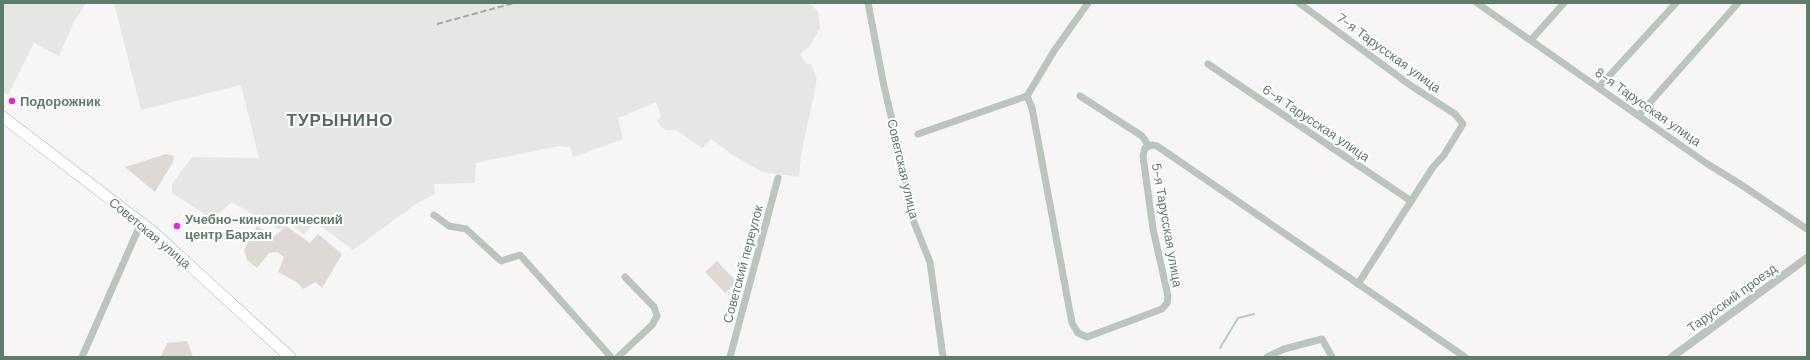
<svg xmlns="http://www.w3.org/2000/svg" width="1810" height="360" font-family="'DM Sans',sans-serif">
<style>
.built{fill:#e6e7e5}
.green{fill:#ded9d4}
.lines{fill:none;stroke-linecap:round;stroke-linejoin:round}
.stream{stroke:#bbcbbe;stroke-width:2}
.primary-casing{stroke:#aebab2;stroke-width:12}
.minor{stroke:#bac5bd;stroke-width:7}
.tertiary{stroke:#bac5bd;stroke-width:8}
.primary{stroke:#fff;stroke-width:11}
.rail{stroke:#9caca1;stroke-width:2;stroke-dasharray:6 3;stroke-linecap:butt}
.poi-dot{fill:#ec22d7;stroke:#fff;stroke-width:1.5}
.labels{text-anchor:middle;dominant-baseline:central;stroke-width:4;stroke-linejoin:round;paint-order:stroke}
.street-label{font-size:13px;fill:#5e7c67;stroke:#fff}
.poi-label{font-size:13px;font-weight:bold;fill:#5e7c67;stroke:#fff;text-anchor:start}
.district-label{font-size:17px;font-weight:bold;letter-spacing:1px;fill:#546d5c;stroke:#fff}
</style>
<rect width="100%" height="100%" fill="#f8f5f6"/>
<!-- built -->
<g class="built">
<polygon points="3,3 86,3 73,24 59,56 34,43 8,95 3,92"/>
<polygon points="114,3 809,3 818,12 820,28 809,47 800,54 806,63 811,64 817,80 801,155 799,177 762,172 731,154 711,139 702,148 676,130 666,130 661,127 657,120 661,116 656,102 618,118 623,139 573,157 570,147 559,146 476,163 475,183 434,184 435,194 416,204 353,250 315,222 304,235 290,223 280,230 232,202 212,219 172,193 172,184 192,157 259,158 241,85 141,110"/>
</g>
<!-- green -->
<g class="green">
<polygon points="166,154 174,156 173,162 155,192 125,167"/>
<polygon points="257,226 274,237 286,226 310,243 318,234 342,254 322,288 316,282 303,289 298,283 278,272 284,257 277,252 269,253 257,268 247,260 244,250"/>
<polygon points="717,261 737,282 725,293 705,272"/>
<polygon points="187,341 193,357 161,357 167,343"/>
</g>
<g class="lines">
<!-- stream -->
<polyline class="stream" points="1220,348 1238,318 1254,314"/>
<defs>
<polyline id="primary" points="3,117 152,231 290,357"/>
</defs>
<!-- primary casing -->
<use href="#primary" class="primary-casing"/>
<!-- minor -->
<g class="minor">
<polyline points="868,3 884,86 910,197 911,215 930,262 943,357"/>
<polyline points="1299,3 1410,85 1455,114 1463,124 1444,155 1433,167 1358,284"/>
<polyline points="1477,3 1706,163 1740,184 1807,229"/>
<polyline points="1531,40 1564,3"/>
<polyline points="1208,64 1411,201"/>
<polyline points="1599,87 1676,3"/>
<polyline points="1027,96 1032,108 1072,323 1078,333 1087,337 1162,309 1167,303 1168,296 1153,229 1143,156 1145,148 1152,145 1157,146 1465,357"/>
<polyline points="1080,96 1142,136 1149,146"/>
<polyline points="1639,115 1738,3"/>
<polyline points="918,134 1027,96 1054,51 1088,3"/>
<polyline points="434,215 449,226 466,229 501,261 520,255 611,357"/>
<polyline points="82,357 141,223"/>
<polyline points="618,357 652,325 657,316 654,307 625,277"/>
<polyline points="730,357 778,178"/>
<polyline points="1267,357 1284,349 1322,339 1332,357"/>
</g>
<!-- tertiary -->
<polyline class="tertiary" points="1672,357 1807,258"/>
<!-- primary -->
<use href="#primary" class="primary"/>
<!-- rail -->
<polyline class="rail" points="437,24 514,3"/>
</g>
<!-- markers -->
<g class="poi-dot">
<circle cx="12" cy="101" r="4"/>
<circle cx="177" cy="226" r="4"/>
</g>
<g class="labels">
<!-- street labels -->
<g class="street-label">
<text transform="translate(1389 53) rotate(36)">7-я Тарусская улица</text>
<text transform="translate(1648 107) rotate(35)">8-я Тарусская улица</text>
<text transform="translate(1316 123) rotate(34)">6-я Тарусская улица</text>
<text transform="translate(903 169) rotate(77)">Советская улица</text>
<text transform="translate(1167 225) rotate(80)">5-я Тарусская улица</text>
<text transform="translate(150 233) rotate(40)">Советская улица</text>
<text transform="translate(743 264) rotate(-75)">Советский переулок</text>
<text transform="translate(1732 298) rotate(-36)">Тарусский проезд</text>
</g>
<!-- poi labels -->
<g class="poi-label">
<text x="20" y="101">Подорожник</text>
<text x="185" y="219">Учебно-кинологический<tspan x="185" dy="15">центр Бархан</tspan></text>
</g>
<!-- district labels -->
<g class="district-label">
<text x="340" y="120">ТУРЫНИНО</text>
</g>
</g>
<!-- border -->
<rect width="1810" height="360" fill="none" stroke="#5e7c67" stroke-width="8"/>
</svg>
